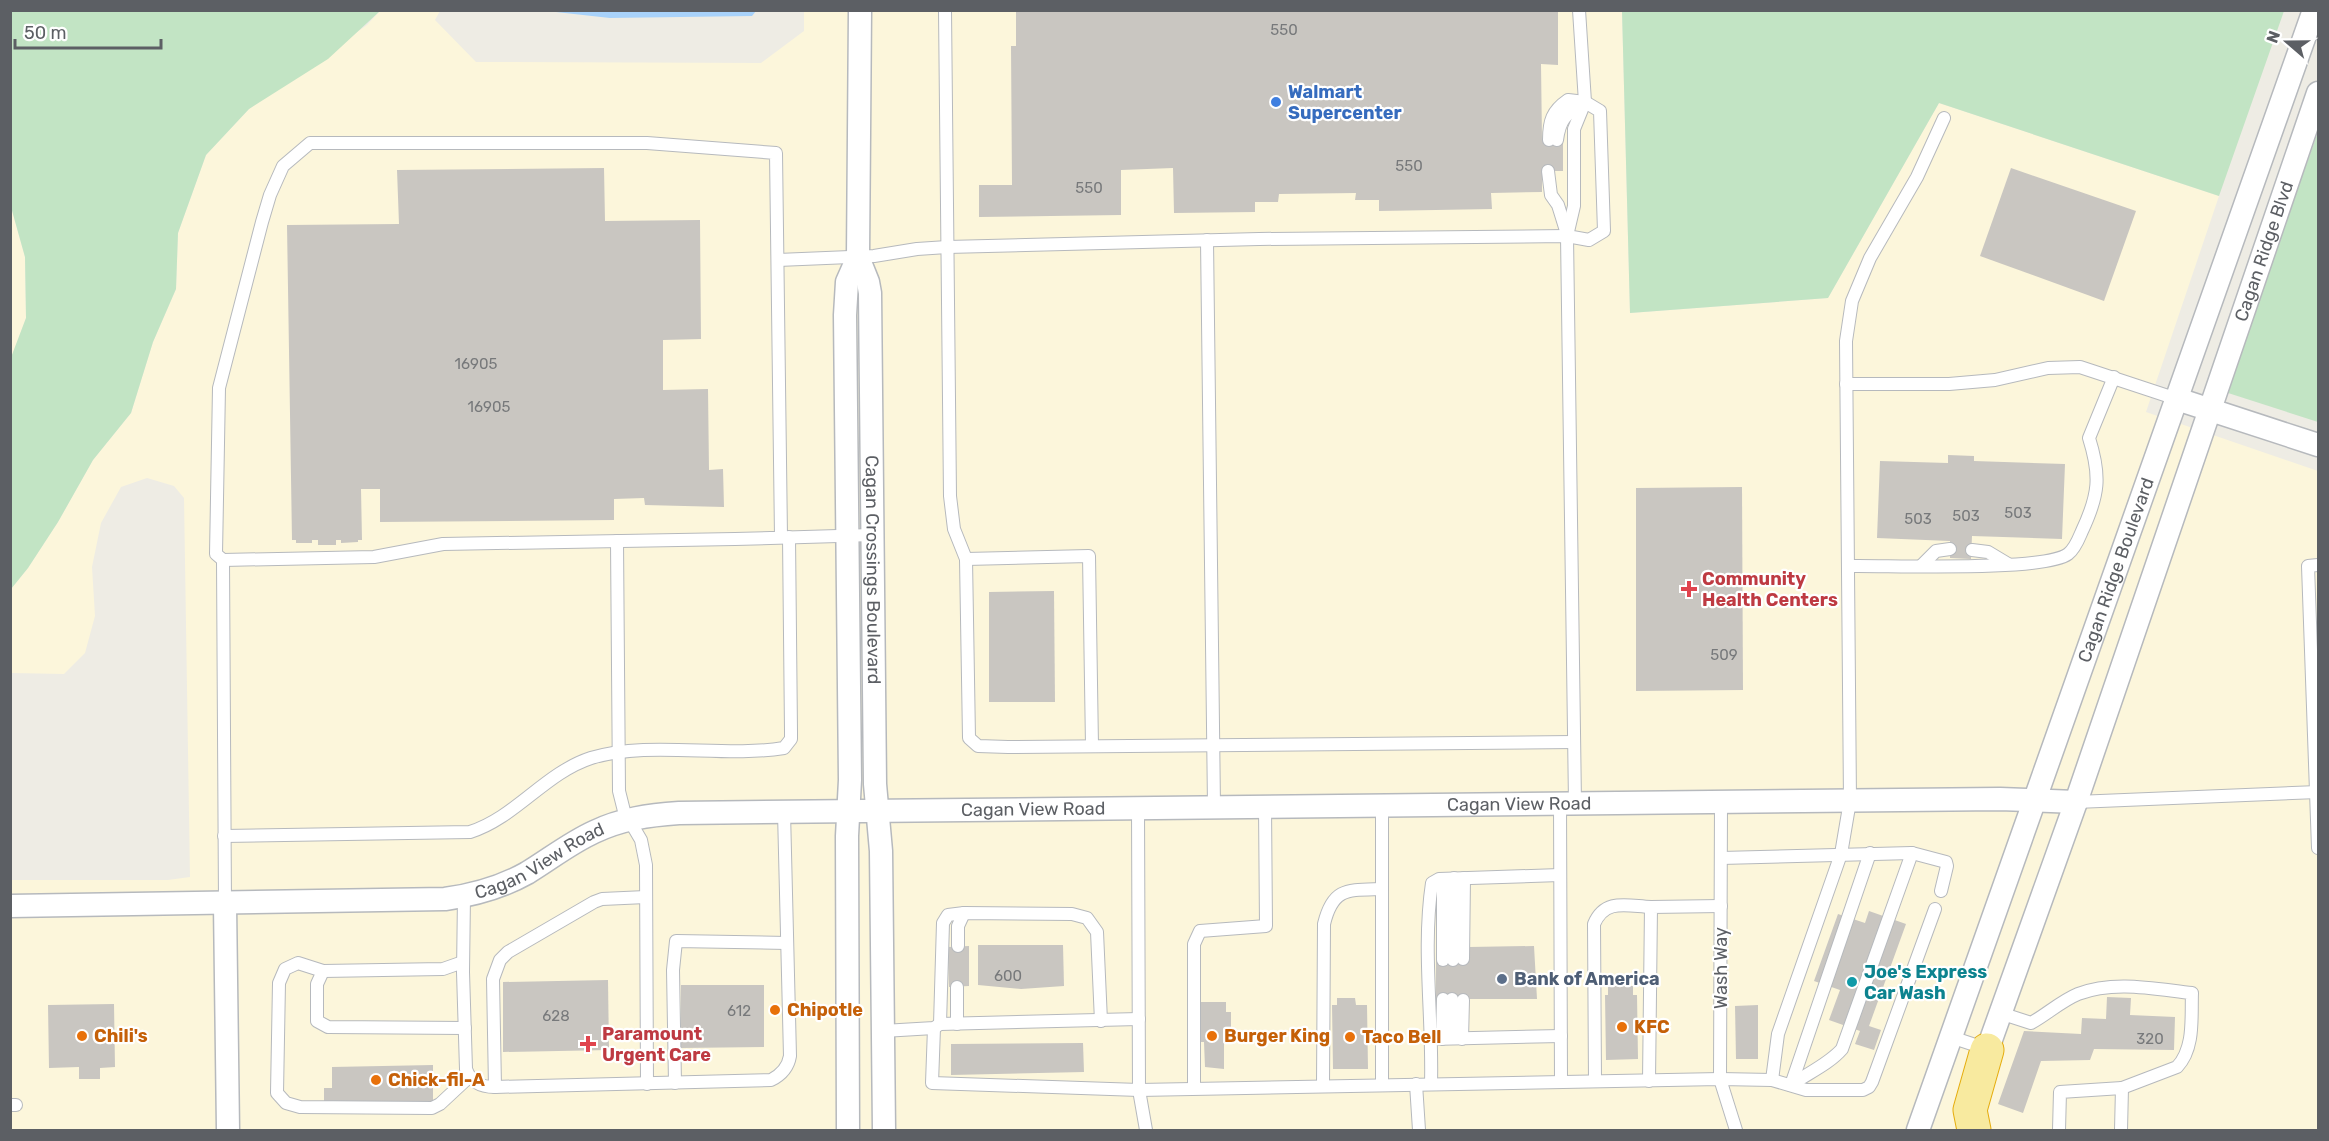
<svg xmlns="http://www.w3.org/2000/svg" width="2329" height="1141" font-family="Rubik,sans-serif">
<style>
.commercial{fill:#fcf6db}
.green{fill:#c2e4c4}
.water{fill:#a8d2fa}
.building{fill:#c9c6c1}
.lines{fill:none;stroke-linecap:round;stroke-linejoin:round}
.service-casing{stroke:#b6b9bd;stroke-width:14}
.minor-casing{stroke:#b6b9bd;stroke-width:25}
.trunk-casing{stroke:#e5ac0d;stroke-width:35}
.service{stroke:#fff;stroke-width:12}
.minor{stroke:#fff;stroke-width:22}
.trunk{stroke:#f8ea9f;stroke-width:33}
.shop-dot{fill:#3f7fe0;stroke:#fff;stroke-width:2}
.health-dot{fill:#e0444e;stroke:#fff;stroke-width:2}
.service-dot{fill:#5c6f8a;stroke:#fff;stroke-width:2}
.culture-dot{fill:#0f9aa8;stroke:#fff;stroke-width:2}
.food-dot{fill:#e8710a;stroke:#fff;stroke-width:2}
.labels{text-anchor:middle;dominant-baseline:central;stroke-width:4.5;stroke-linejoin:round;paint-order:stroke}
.number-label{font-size:15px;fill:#77797b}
.shop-label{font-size:18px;font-weight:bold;fill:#366cbe;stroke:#fff;text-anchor:start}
.street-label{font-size:18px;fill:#5c5f64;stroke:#fff}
.health-label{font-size:18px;font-weight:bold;fill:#be3a42;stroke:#fff;text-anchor:start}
.culture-label{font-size:18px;font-weight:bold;fill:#0d838f;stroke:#fff;text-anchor:start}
.service-label{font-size:18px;font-weight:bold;fill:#4e5e75;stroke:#fff;text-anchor:start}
.food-label{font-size:18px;font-weight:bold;fill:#c56008;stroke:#fff;text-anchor:start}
</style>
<rect width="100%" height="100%" fill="#eeece4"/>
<!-- commercial -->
<g class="commercial">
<polygon points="380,11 440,11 435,20 476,62 761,63 804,31 804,11 1622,11 1630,313 1828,298 1939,103 2219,196 2146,412 2318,471 2318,1130 11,1130 11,880 168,880 190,877 184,498 174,486 147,478 121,487 101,523 92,567 95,616 85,653 64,674 11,673 11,589 28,568 58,522 93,460 131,413 153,342 176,289 178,233 206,155 249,109 367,25"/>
<polygon points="11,207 25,257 26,318 11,360"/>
</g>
<!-- green -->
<g class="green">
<polygon points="11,10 380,11 328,59 249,109 206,155 178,233 176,289 153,342 131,413 93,460 58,522 28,568 11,589 10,360 26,318 25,257 11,207"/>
<polygon points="1622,11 1622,10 2284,11 2219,196 1939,103 1828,298 1630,313"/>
<polygon points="2318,132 2318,422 2225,392"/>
</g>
<!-- water -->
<polygon class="water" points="547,11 756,11 752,16 610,18"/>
<!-- building -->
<g class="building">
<polygon points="1016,10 1558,10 1558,65 1541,64 1542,140 1563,140 1563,171 1542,171 1542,192 1491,193 1492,209 1379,211 1379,200 1355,200 1356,193 1279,194 1278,202 1255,202 1255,212 1174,213 1173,168 1121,170 1121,215 979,217 979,185 1012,185 1011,46 1016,46"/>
<polygon points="604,168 605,221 700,220 701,339 663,340 663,390 708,389 709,470 723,469 724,507 645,505 644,498 614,499 614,520 380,522 380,489 361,489 362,540 358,540 358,542 341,543 341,540 336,540 336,545 318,545 318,540 312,540 312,543 296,543 296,540 292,540 287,225 399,224 397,170"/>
<polygon points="2011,168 2136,211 2104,301 1980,256"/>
<polygon points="1948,455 1974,456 1974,461 2065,464 2062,539 1972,536 1971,559 1950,558 1950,541 1877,538 1880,461 1948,463"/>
<polygon points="1742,487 1743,690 1636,691 1636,488"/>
<polygon points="1054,591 1055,702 989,702 989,592"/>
<polygon points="1869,911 1906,924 1869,1026 1881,1030 1874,1050 1855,1044 1860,1031 1829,1020 1840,990 1814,981 1838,914 1865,923"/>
<polygon points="978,945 1063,945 1064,986 1021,989 978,985"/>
<polygon points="969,946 969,986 949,987 948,947"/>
<polygon points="1534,946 1537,999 1436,999 1436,960 1469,959 1469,947"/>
<polygon points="608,980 609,1050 503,1052 503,982"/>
<polygon points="681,985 764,985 764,1047 681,1048"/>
<polygon points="1608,986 1633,986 1633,995 1637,995 1638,1059 1606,1060 1605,995 1608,995"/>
<polygon points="2107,997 2131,998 2130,1015 2175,1017 2174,1050 2094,1049 2090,1060 2041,1061 2023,1113 1998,1104 2024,1031 2081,1034 2082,1018 2106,1019"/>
<polygon points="1337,998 1355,998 1356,1005 1367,1005 1368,1069 1333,1069 1332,1005 1337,1005"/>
<polygon points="1200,1002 1226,1002 1226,1012 1231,1012 1231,1030 1224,1030 1224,1069 1205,1067 1204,1042 1200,1042"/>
<polygon points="114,1004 115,1067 100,1068 100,1079 79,1079 79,1067 49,1068 48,1005"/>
<polygon points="1758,1005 1758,1059 1736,1059 1735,1006"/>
<polygon points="1083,1043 1084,1072 951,1075 951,1044"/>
<polygon points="433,1065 433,1101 324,1102 324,1088 332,1088 332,1067"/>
</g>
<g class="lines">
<defs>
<g id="service">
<polyline points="945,10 950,496 954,529 966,559 969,738 978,746 1008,747 1574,742"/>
<path d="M 1557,140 C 1560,117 1567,114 1585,102"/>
<polyline points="1548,171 1551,195 1558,205 1567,234"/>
<polyline points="1207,240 1214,806"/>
<path d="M 778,260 L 874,256 L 917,249 L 947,247 L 1259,239 L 1567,236 L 1589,240 L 1604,231 L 1600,111 L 1585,102 L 1568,100 C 1552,111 1549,121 1549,140"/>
<polyline points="1846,384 1949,384 1995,380 2048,368 2080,367 2177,399"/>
<polyline points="781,537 776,153 647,143 310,143 283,166 270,195 262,222 219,388 216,554 223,560 374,557 443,544 735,539 872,535"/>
<polyline points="617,541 619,791 624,811 641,840 646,865 647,1084"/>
<polyline points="1972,550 1988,552 2008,564"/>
<polyline points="966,559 1089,556 1092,746"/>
<polyline points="223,560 225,904"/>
<polyline points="1922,565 1936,551 1950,549"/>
<polyline points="2318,565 2308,566 2318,848"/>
<path d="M 1848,566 C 1887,565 2043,572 2068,554 C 2075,549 2079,538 2082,531 C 2099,495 2101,476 2089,438 L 2114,377"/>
<polyline points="2076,802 2318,792"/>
<polyline points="1560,803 1561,1082"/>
<polyline points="1575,803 1567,236 1574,206 1574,129 1585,102 1579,10"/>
<polyline points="1721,803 1720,1079 1736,1130"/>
<polyline points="1382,805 1382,1085"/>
<polyline points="1138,807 1139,1090 1146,1130"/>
<path d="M 224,836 L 470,832 C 515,818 545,773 591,758 C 649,740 724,758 784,748 L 791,739 L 791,732 L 789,537"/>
<polyline points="1721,858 1912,853 1946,862 1947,866 1941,891"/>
<path d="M 464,896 L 463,972 L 466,1069 C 471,1083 481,1087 495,1087 L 771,1080 C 781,1075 788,1068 790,1056 L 784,812"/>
<polyline points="958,946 958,926 964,913"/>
<polyline points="1463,959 1464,878"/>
<polyline points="1443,960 1443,879"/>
<polyline points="1453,960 1454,878"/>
<polyline points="463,962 443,969 323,971 298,963 285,969 279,983 277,1093 286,1103 300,1107 432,1108 440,1104 469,1077"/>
<polyline points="323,971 317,984 317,1021 328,1027 465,1028"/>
<path d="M 2000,1013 L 2031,1023 C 2046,1015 2061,1001 2078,994 C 2114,980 2155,989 2192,993 C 2191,1017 2195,1048 2177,1067 L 2122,1088"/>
<polyline points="940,1024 943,923 948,915 964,913 1072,914 1087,918 1097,932 1101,1021"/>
<polyline points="957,1024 957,987"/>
<polyline points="934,1028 932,1083 1139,1090 1720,1079 1772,1080 1806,1090 1863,1090 1869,1087 1872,1082 1935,909"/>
<polyline points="883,1031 934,1028 940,1024 1139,1019"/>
<polyline points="1951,1037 1987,1049"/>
<polyline points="1452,1038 1452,999"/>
<polyline points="1432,1039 1561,1036"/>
<polyline points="1442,1039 1443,999"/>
<polyline points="1462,1039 1463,1000"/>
<polyline points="1772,1080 1778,1034 1841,854 1850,801 1846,341 1852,301 1870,258 1917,177 1944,118"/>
<path d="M 1595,1081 L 1594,924 C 1605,898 1627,906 1651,907"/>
<polyline points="1649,1081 1651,907 1721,906"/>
<polyline points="675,1083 673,970 676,941 787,943"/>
<polyline points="1416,1084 1419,1130"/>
<path d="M 1431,1084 C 1433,1017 1422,949 1432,883 L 1439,879 L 1560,875"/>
<path d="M 1791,1085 C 1808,1073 1829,1064 1842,1049 L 1912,853"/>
<polyline points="1791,1085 1870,853"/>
<path d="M 1323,1086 L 1324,924 C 1333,887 1348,890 1382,889"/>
<polyline points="495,1087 493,979 500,960 508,952 594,902 602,899 646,897"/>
<polyline points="1194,1088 1194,944 1200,931 1266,926 1265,806"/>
<polyline points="10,1105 16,1105"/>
<polyline points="2059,1130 2060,1092 2122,1088 2121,1130"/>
</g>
<g id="minor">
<path id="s1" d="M 860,10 L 858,257 L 868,282 L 870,293 L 875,784 L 881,851 L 884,1130"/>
<polyline points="2177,399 2318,445"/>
<polyline points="225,904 228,1130"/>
<path id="s2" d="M 10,906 L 445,899 C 474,895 502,887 527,873 C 550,859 570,843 594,832 C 621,819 649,815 679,813 L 2000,799 L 2076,802"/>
<path id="s3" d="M 1983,1062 L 2076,802 L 2318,93"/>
<polyline points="848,1130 847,836 850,780 845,315 847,282 858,257"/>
<path id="s4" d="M 1918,1130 L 2314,10"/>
</g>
<polyline id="trunk" points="1974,1130 1970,1110 1987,1050"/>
</defs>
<!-- service casing -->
<use href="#service" class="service-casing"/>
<!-- minor casing -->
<use href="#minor" class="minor-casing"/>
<!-- trunk casing -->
<use href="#trunk" class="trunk-casing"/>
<!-- service -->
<use href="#service" class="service"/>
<!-- minor -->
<use href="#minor" class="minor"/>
<!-- trunk -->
<use href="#trunk" class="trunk"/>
</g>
<!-- markers -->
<circle class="shop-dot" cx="1276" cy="102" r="6"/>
<g class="health-dot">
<path d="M1686 580h6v6h6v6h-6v6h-6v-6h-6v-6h6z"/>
<path d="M585 1035h6v6h6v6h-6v6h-6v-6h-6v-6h6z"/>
</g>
<circle class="service-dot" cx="1502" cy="979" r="6"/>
<circle class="culture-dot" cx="1852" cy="982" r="6"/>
<g class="food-dot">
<circle cx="775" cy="1010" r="6"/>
<circle cx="1622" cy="1027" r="6"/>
<circle cx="82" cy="1036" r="6"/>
<circle cx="1212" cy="1036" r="6"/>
<circle cx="1350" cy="1037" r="6"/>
<circle cx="376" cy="1080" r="6"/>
</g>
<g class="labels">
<!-- number labels -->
<g class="number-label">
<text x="1284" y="30">550</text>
<text x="1409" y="166">550</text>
<text x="1089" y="188">550</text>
<text x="476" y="364">16905</text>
<text x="489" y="407">16905</text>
<text x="2018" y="513">503</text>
<text x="1966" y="516">503</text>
<text x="1918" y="519">503</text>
<text x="1724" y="655">509</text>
<text x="1008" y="976">600</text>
<text x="739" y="1011">612</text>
<text x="556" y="1016">628</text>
<text x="2150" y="1039">320</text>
</g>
<!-- shop labels -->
<g class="shop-label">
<text x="1288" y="92">Walmart<tspan x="1288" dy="21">Supercenter</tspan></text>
</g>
<!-- street labels -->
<g class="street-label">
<text stroke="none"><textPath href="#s3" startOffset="858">Cagan Ridge Blvd</textPath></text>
<text stroke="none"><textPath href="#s1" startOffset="562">Cagan Crossings Boulevard</textPath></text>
<text stroke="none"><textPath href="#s4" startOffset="594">Cagan Ridge Boulevard</textPath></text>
<text stroke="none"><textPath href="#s2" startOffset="1528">Cagan View Road</textPath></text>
<text stroke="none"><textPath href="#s2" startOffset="1042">Cagan View Road</textPath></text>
<text stroke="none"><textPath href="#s2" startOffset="538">Cagan View Road</textPath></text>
<text transform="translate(1721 968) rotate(-90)">Wash Way</text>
</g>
<!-- health labels -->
<g class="health-label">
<text x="1702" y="579">Community<tspan x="1702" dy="21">Health Centers</tspan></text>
<text x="602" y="1034">Paramount<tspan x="602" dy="21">Urgent Care</tspan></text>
</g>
<!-- culture labels -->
<g class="culture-label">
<text x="1864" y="972">Joe's Express<tspan x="1864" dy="21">Car Wash</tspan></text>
</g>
<!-- service labels -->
<g class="service-label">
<text x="1514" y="979">Bank of America</text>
</g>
<!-- food labels -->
<g class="food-label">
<text x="787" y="1010">Chipotle</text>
<text x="1634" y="1027">KFC</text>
<text x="94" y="1036">Chili's</text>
<text x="1224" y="1036">Burger King</text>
<text x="1362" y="1037">Taco Bell</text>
<text x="388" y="1080">Chick-fil-A</text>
</g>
</g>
<!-- border -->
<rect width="2329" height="1141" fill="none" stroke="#5c5f64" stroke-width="24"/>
<!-- north arrow -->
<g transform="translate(2287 42) rotate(290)" stroke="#ffffff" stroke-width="4.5" paint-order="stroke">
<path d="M0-4.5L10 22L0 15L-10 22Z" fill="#5c5f64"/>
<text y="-9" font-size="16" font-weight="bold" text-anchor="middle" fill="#5c5f64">N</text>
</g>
<!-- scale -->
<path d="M15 39v9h146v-9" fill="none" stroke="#5c5f64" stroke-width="3"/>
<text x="24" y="39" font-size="18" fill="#5c5f64" stroke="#ffffff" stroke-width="4.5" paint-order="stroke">50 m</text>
</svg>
